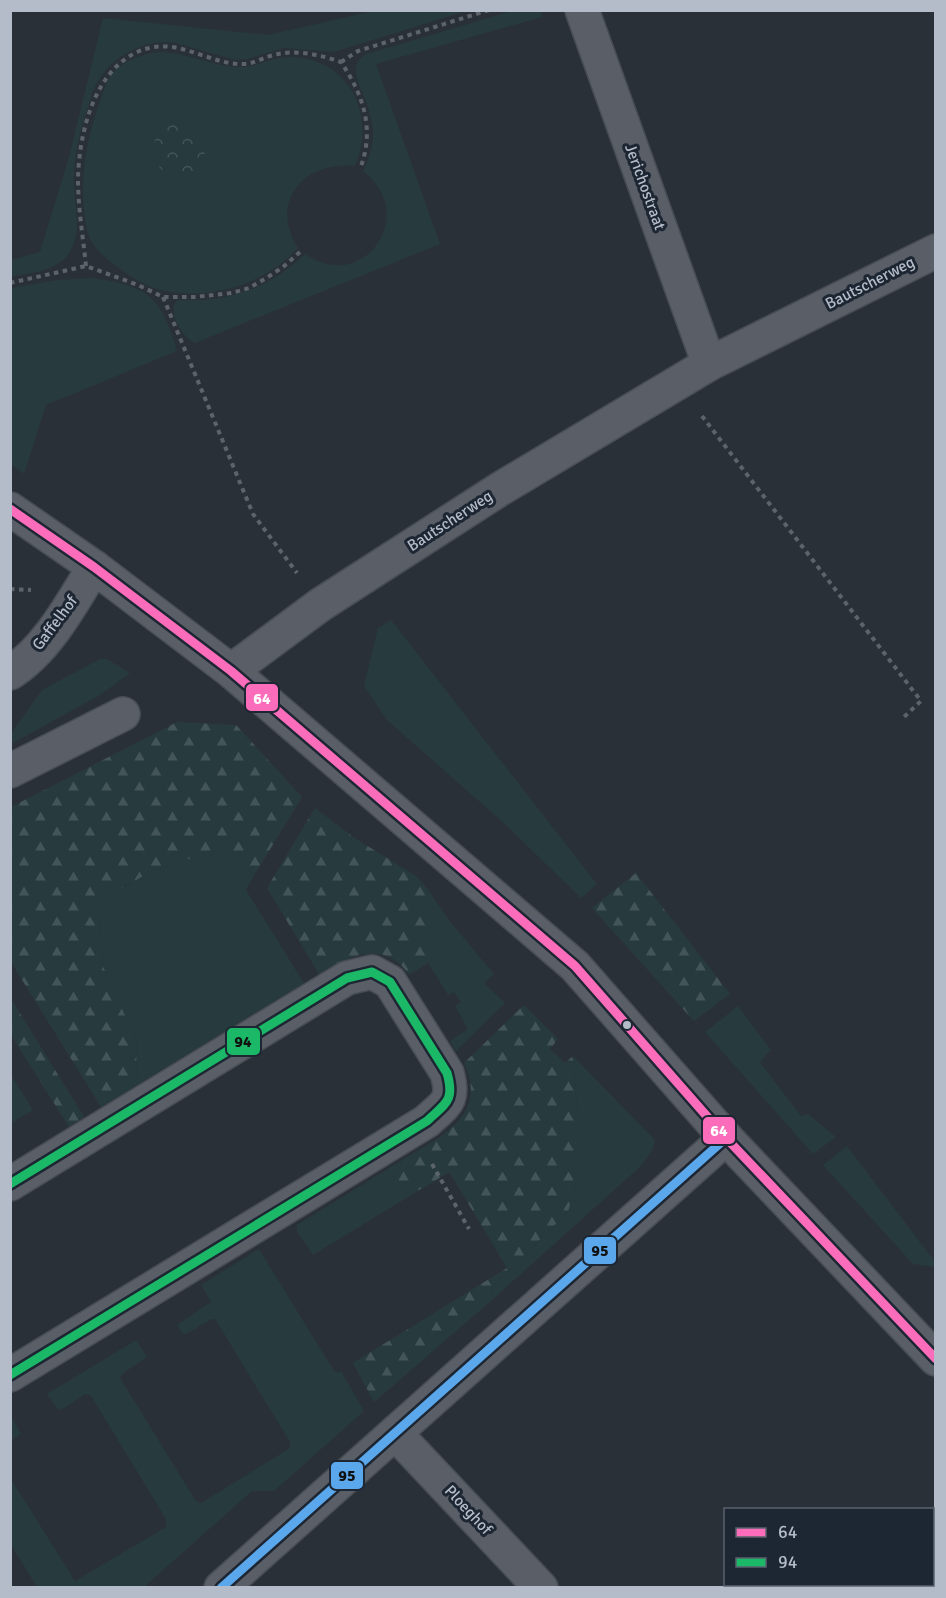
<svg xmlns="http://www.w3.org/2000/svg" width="946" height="1598" font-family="Signika,sans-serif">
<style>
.grass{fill:#273a3e}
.forest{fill:url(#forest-firs)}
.park{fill:url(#park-crowns)}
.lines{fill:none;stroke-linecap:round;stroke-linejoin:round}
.minor-casing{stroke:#484c53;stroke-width:36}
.path{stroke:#5d636a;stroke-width:4;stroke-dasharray:4.5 4.5;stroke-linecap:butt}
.minor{stroke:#5a5e66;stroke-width:33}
.bus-1-casing{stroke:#1d2633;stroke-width:14}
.bus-2-casing{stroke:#1d2633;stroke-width:14}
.bus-3-casing{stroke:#1d2633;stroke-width:14}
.bus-1{stroke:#fb6dba;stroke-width:9}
.bus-2{stroke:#1ab867;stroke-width:9}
.bus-3{stroke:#5aa8eb;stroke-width:9}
.bus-dot{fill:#b4bcc9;stroke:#1d2633;stroke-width:2}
.labels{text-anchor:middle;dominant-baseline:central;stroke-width:6;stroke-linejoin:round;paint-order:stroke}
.street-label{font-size:16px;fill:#b4bcc9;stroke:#1d2633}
.line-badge{stroke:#1d2633;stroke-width:2}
.badge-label{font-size:16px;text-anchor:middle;font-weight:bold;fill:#fff}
.pale-badge-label{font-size:16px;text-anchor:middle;font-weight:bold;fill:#111}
</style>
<defs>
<pattern id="forest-firs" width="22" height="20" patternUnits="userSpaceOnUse" patternTransform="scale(1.5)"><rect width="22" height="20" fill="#273a3e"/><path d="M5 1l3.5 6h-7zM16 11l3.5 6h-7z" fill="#445559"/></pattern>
<pattern id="park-crowns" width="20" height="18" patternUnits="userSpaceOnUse" patternTransform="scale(1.5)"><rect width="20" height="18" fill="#273a3e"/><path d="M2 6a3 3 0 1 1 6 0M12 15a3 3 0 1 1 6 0" fill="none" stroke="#445559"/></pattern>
</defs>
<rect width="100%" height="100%" fill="#2a3038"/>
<!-- grass -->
<g class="grass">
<path d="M 378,10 L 466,11 L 334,52 L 284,48 L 247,59 L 236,60 L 172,42 C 139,41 108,58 94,89 C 91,95 90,103 87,110 C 80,132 74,155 74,178 C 73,204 85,235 66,257 C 52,272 29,273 11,277 L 11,260 L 40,252 L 69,157 L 103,18 L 268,35 Z"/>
<path d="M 512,11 L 541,11 L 542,17 L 376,64 L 440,244 L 195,343 C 182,337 168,314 176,301 C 185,299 195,301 204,300 C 244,296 276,282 305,254 C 363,295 420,214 363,171 C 369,159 374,144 373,130 C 372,123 370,114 368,107 C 363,91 344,64 367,54 Z"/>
<path d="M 162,52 C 188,53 212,66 238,67 C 257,68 273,56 292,57 C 350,59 377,116 355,166 C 305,160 268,201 298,248 C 265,284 213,300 165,291 C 149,288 133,278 120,269 C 108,260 95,251 89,236 C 86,228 85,219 84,210 C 80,171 88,134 101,98 C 104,90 107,80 113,73 C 125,59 144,53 162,52 Z"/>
<path d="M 92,278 C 147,286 162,296 177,351 L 46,405 L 24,474 L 11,464 L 11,288 L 57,280 Z"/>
<polygon points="391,620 597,884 581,898 506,825 387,720 364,686 378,628"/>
<polygon points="100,659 107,659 130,673 100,695 11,744 11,734 42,690"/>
<polygon points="213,851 232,864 255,874 246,890 304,983 137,1085 136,1040 103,966 98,902 152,871"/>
<polygon points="428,890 452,924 494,974 484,983 505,1003 456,1051 450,1041 468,1029 455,1006 461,1002 454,992 448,995 428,963"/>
<polygon points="738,1006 771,1050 760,1062 801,1116 808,1114 836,1137 813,1154 705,1032"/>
<polygon points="573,1056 655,1140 653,1149 641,1166 492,1300 493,1286 568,1212 578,1175 578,1120"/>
<polygon points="11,1075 33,1110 11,1123 10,1076"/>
<polygon points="847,1146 935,1262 935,1267 913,1264 823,1165"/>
<polygon points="402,1160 399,1169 408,1191 418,1191 313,1255 297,1231 297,1225"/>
<polygon points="259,1249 334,1371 338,1373 341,1371 364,1411 274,1491 252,1491 144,1587 37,1587 11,1545 11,1479 75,1581 166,1527 166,1519 91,1396 85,1394 61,1410 56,1407 47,1394 136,1340 147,1357 122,1374 120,1378 196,1501 201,1503 290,1448 290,1442 215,1319 212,1319 186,1334 183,1334 177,1325 211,1302 201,1285"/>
<polygon points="10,1414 21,1434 11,1441 10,1441"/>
</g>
<!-- forest -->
<g class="forest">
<polygon points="177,722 236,725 302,797 255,874 232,864 213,851 152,871 98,902 103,966 136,1040 137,1085 101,1107 11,962 11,807"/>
<path d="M 315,808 L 353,837 L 416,876 L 428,890 L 428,963 L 409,975 C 385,938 348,956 319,974 L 267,888 Z"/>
<polygon points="636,873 730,994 694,1021 592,908"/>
<polygon points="10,997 84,1117 69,1127 11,1035"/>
<path d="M 524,1005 L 558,1039 L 550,1049 L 565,1063 L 573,1056 L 578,1120 L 578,1175 L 568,1212 L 493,1286 L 492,1300 L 374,1402 L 353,1363 L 507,1268 L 450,1173 C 436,1176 417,1201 403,1187 C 395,1179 399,1169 402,1160 C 440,1137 489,1116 464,1063 Z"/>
</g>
<!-- park -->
<circle class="park" cx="179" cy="150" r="26"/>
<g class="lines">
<defs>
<g id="minor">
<polyline points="582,10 709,364"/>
<polyline points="10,509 94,567 231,671 575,966 726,1138 936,1359"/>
<polyline points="231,671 320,605 500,489 709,364 936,251"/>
<path d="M 10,673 C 47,650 72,603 94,567"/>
<polyline points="10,771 123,714"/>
<path d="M 10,1184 L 347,978 L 372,972 L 390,982 L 447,1073 C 455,1101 446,1103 427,1121 L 10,1375"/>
<polyline points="395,1433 541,1588"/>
<polyline points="221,1588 726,1138"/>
</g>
</defs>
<!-- minor casing -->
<use href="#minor" class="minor-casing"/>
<!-- path -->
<g class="path">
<polyline points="341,62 358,51 489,10"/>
<path d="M 86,266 C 83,237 78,208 78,179 C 79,131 96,61 149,48 C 182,40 212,65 243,64 C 254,64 264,57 274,55 C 295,49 321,55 341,62 C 364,96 375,130 360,169"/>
<polyline points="10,283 86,266 138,285 163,297 194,297 232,293 249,288 268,277 283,267 301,251"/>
<polyline points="163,297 253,514 297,573"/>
<polyline points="702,416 921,701 904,717"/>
<polyline points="10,589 31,590"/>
<polyline points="432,1164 469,1229"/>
</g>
<!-- minor -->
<use href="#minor" class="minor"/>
<defs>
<polyline id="bus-1" points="10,509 94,567 231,671 575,966 726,1138 936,1359"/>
<path id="bus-2" d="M 10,1184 L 347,978 L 372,972 L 390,982 L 447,1073 C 455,1101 446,1103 427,1121 L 10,1375"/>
<polyline id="bus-3" points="221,1588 726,1138"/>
</defs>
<!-- bus-1 casing -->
<use href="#bus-1" class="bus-1-casing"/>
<!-- bus-2 casing -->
<use href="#bus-2" class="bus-2-casing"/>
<!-- bus-3 casing -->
<use href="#bus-3" class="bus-3-casing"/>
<!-- bus-1 -->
<use href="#bus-1" class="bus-1"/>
<!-- bus-2 -->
<use href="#bus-2" class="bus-2"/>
<!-- bus-3 -->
<use href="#bus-3" class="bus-3"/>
</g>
<!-- markers -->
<circle class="bus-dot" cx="627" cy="1025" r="5"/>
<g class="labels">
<!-- street labels -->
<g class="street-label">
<text transform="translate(645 187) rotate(70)">Jerichostraat</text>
<text transform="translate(870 283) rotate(-27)">Bautscherweg</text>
<text transform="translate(450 521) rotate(-33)">Bautscherweg</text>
<text transform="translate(55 623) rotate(-53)">Gaffelhof</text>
<text transform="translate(468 1510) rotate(47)">Ploeghof</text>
</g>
</g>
<g class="line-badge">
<rect x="245" y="683" width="34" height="29" rx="6" fill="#fb6dba"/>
<rect x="226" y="1027" width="35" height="29" rx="6" fill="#1ab867"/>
<rect x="702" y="1116" width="34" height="29" rx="6" fill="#fb6dba"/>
<rect x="583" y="1236" width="34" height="29" rx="6" fill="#5aa8eb"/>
<rect x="330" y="1461" width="34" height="29" rx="6" fill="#5aa8eb"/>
</g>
<g class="badge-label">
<text x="262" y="704">64</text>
<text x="719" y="1136">64</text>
</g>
<g class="pale-badge-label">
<text x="243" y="1047">94</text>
<text x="600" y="1256">95</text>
<text x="347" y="1481">95</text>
</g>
<!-- border -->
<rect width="946" height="1598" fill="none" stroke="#b4bcc9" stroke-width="24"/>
<!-- legend -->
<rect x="724" y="1508" width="210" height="78" fill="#1d2633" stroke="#59626f" stroke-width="1.5"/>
<rect x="736" y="1528" width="30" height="9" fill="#fb6dba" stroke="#59626f" stroke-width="1.5"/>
<text x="778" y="1538" font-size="18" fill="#b4bcc9">64</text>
<rect x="736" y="1558" width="30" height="9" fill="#1ab867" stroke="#59626f" stroke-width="1.5"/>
<text x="778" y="1568" font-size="18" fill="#b4bcc9">94</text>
</svg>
